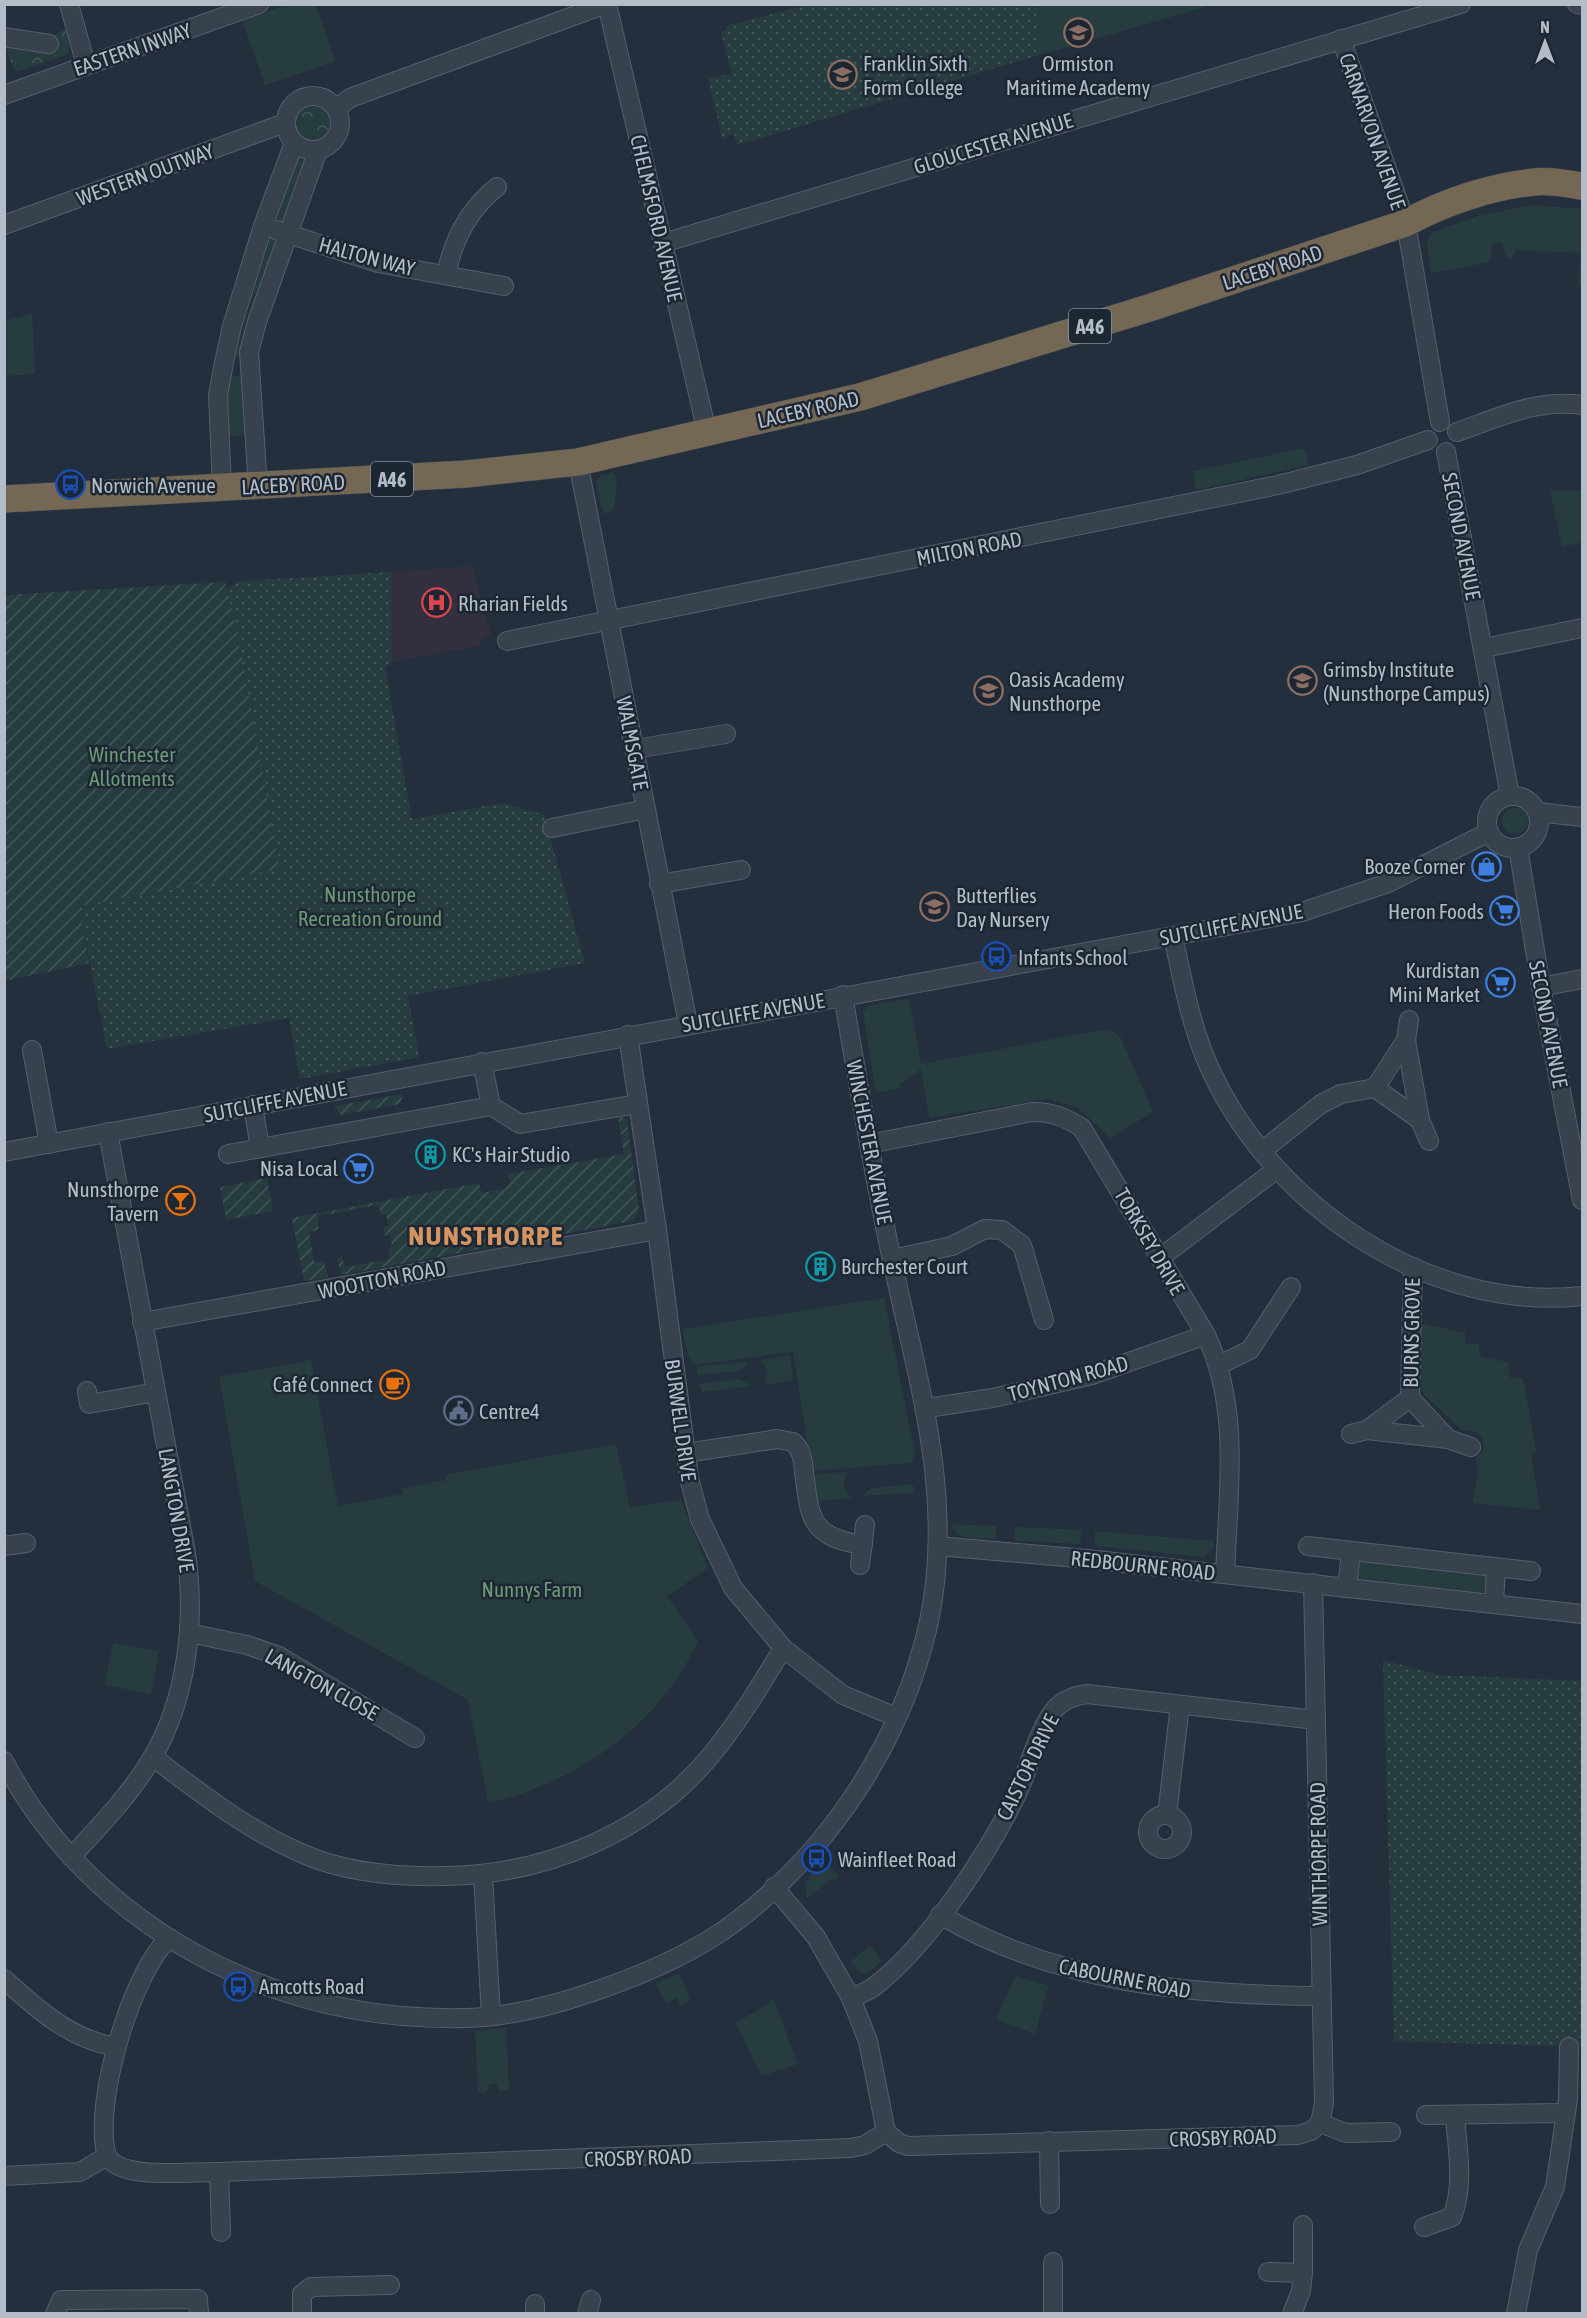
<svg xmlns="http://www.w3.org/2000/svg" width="1587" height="2318" font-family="'Asap Condensed',sans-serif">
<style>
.medical{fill:#32303f}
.grass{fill:#263c3f}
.forest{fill:url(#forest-crowns)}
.park{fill:url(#park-dots)}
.garden{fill:url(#garden-furrows)}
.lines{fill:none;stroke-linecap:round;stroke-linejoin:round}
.minor-casing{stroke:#565f6c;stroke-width:20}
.highway-casing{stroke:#434c59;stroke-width:28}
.minor{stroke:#38414e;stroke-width:18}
.highway{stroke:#746855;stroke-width:27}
.labels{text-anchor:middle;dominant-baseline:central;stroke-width:5;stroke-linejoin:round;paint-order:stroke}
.shield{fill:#1d2633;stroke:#878f9c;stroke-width:1.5}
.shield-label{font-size:20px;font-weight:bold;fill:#b4bcc9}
.street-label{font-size:21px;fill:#b4bcc9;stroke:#1d2633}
.poi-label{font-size:21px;fill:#b4bcc9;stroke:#1d2633;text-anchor:start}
.park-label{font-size:21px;fill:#6b9a76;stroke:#1d2633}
.district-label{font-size:27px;font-weight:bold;letter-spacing:1.5px;fill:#d59563;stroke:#1d2633}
</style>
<defs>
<pattern id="forest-crowns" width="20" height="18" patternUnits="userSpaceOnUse" patternTransform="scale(1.5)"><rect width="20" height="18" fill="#263c3f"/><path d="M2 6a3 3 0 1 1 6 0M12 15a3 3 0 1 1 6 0" fill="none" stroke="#435659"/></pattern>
<pattern id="park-dots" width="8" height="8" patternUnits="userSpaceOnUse" patternTransform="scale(1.5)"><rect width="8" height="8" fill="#263c3f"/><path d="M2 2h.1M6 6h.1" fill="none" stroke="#435659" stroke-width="1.8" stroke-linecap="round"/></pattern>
<pattern id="garden-furrows" width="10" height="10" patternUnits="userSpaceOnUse" patternTransform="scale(1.5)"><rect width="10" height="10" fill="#263c3f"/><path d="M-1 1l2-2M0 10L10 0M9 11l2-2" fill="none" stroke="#435659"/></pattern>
</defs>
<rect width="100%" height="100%" fill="#242f3e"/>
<!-- medical -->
<polygon class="medical" points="472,566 491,635 481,640 479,646 392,662 391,572"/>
<!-- grass -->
<g class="grass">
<polygon points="287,5 316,5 335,61 265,85 242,20"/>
<polygon points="1040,5 1212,5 1036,56"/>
<polygon points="298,151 306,152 286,215 282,225 275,225"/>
<polygon points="1534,205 1582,209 1582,287 1578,286 1580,253 1516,250 1512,258 1506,258 1502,242 1492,244 1490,262 1431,273 1427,244 1431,233 1480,215"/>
<polygon points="272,238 277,241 242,357 236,356 268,242"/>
<polygon points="32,314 35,374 5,376 5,321"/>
<polygon points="229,375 243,377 249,435 226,437 224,405"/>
<polygon points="1304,448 1309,465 1196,490 1193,471"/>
<polygon points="613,472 617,480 614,509 605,514 602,510 596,483 600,476"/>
<polygon points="1550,490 1582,491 1582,542 1562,547"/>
<circle cx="1515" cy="821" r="13"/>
<polygon points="909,999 921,1064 1101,1030 1114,1032 1121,1038 1153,1112 1110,1138 1078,1108 1049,1099 929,1118 921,1069 899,1085 901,1088 876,1093 863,1012 870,1005"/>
<polygon points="884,1298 915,1454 911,1463 812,1471 793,1352 695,1365 689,1358 682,1329"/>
<polygon points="1420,1323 1465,1333 1466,1344 1478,1344 1481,1357 1508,1362 1509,1377 1523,1378 1536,1452 1531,1454 1540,1510 1473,1503 1478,1471 1476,1458 1483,1451 1483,1440 1476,1432 1462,1430 1425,1396 1419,1387"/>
<polygon points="790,1355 793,1380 764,1385 768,1371 760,1360"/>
<path d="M 311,1360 L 338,1506 L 403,1494 L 402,1488 L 446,1480 L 445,1475 L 616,1444 L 630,1507 L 681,1500 L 708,1568 L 667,1596 L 698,1641 C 667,1710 605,1761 536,1788 C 521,1794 504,1801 488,1802 L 468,1700 L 255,1581 L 219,1377 Z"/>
<polygon points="748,1362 740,1371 698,1375 697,1366"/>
<polygon points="740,1379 751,1386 702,1392 699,1384"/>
<polygon points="847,1472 843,1486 851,1498 818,1501 814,1474"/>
<polygon points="913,1484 914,1493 862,1496 871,1488"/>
<path d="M 951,1524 L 996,1526 L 996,1539 C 980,1538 957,1543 951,1524 Z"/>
<polygon points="1015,1527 1082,1530 1080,1544 1015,1541"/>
<polygon points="1095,1531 1214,1541 1213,1549 1204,1557 1095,1546"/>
<polygon points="1360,1559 1480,1571 1486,1575 1487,1586 1480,1594 1360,1581 1355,1577 1352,1568"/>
<polygon points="113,1643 159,1651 151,1694 105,1685"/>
<polygon points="821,1861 839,1875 834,1882 832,1879 807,1898 805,1883"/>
<polygon points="870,1946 882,1960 868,1973 861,1973 850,1962"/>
<polygon points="679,1973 690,1999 681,2006 677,1998 666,2003 656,1984"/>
<polygon points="1015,1976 1048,1986 1035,2034 996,2020"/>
<polygon points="774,2000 798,2064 761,2076 736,2023"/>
<polygon points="506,2027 509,2090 499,2091 496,2084 490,2084 486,2093 478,2093 475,2031"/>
</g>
<!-- forest -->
<g class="forest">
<polygon points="65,29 70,44 67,55 15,72 5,45 49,38"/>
<circle cx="313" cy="122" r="23"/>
</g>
<!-- park -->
<g class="park">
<polygon points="807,5 1040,5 1036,56 737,145 734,134 722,138 708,78 732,74 721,32 726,30 726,26"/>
<polygon points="391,572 392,662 385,667 412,819 503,803 544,815 585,963 408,996 419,1057 300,1079 289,1018 107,1049 79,906 280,869 227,588 241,581"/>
<polygon points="1383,1660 1441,1675 1582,1681 1582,2047 1394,2041"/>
</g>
<!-- garden -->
<g class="garden">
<polygon points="225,582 236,626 280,869 79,906 89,963 5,981 5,595"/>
<polygon points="404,1094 399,1104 341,1115 334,1106"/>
<polygon points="618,1117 623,1117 627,1121 639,1210 633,1221 341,1275 337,1258 342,1257 345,1267 390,1259 388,1249 392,1247 390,1235 385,1236 383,1227 388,1226 386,1214 381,1215 378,1205 318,1216 318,1230 309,1232 314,1262 324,1261 328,1277 304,1281 292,1218 479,1183 482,1193 504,1189 510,1183 508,1174 624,1154"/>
<polygon points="267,1178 273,1211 226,1220 220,1187"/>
</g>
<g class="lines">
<defs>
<g id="minor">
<polyline points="69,4 86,65"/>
<polyline points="607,4 707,432"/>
<polyline points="1577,4 1582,5"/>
<polyline points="4,37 49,44"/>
<polyline points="1341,39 1406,223 1440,422"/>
<polyline points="4,95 259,4"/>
<circle cx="313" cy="123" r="27"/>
<polyline points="337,108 350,98 606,4"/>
<polyline points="4,225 285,123"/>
<polyline points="276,230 378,263 504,286"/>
<polyline points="663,243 1461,4"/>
<path d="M 446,275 C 453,240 469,209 497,187"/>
<path d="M 1457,432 C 1500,417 1536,399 1582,405"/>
<polyline points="1446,452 1510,796"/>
<polyline points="578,462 688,1024"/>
<polyline points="258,487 249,352 257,322 318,150"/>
<polyline points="222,488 218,395 224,363 232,326 263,226 294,143"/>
<polyline points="507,641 1278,485 1357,465 1428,440"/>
<polyline points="1484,648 1582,628"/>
<polyline points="635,749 726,734"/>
<circle cx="1513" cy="822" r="26"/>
<polyline points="1537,812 1582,817"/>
<polyline points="552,828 646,809"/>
<polyline points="1518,847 1541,987 1582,1200"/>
<polyline points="659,884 741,870"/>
<path d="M 1173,936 C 1183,982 1191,1028 1211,1071 C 1274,1207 1431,1313 1582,1296"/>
<polyline points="1541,987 1582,979"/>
<polyline points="628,1035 657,1230 689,1478 700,1519 733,1588 783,1648 843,1695 896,1717"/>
<polyline points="1406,1040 1420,1120 1429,1141"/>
<polyline points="32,1050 49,1144"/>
<polyline points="482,1062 491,1106"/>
<polyline points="1375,1088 1420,1120"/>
<polyline points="253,1105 260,1148"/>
<path d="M 869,1144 L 1032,1112 C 1052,1112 1065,1117 1082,1128 L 1206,1335 C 1241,1409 1228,1494 1225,1574"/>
<polyline points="1262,1151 1321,1104 1341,1094 1375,1088 1406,1040 1409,1020"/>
<polyline points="4,1152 1302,912 1388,883 1489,832"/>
<polyline points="228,1154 491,1106 520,1124 637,1104"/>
<polyline points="1160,1258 1277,1169"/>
<polyline points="892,1259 952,1246 985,1229 1002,1230 1022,1245 1044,1320"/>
<polyline points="1413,1267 1410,1398 1448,1439 1471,1447"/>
<polyline points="142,1322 657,1230"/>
<polyline points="1219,1365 1250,1350 1291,1287"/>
<polyline points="87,1391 89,1404 156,1392"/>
<polyline points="927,1408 993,1398 1092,1375 1206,1335"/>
<polyline points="1367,1430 1410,1398"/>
<polyline points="1351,1434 1367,1430 1448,1439"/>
<path d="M 686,1453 L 777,1439 L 793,1442 C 802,1450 803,1460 804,1472 C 810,1519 810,1537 863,1545"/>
<polyline points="4,1546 26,1543"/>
<polyline points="938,1546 1087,1559 1582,1614"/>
<polyline points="1308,1546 1531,1571"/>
<polyline points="860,1565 865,1525"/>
<polyline points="1313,1583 1324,2103 1320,2123"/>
<polyline points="1347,1588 1351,1551"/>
<polyline points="1494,1602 1496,1568"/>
<polyline points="189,1633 247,1645 279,1656 415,1738"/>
<path d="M 153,1757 C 200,1793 246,1829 301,1853 C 343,1872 398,1877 444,1876 C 544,1875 647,1834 712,1754 C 739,1721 761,1685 783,1648"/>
<path d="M 4,1761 C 47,1844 117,1911 198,1955 C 281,2000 372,2020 466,2018 C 511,2017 559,2004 601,1989 C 647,1973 695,1952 734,1923 C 829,1851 901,1743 928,1626 C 956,1499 918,1383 892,1260 C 873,1172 858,1084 843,995"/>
<polyline points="1167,1815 1180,1705"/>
<circle cx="1165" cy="1832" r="17"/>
<path d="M 71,1857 C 100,1826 130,1795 152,1758 C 187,1699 196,1620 186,1553 L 108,1132"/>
<polyline points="483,1875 491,2016"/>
<polyline points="774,1887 816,1937 851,1998 868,2041 886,2132"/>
<path d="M 940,1915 C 1058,1983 1187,1995 1321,1996"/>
<path d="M 4,1979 C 38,2010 70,2039 116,2047"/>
<path d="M 851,1998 C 859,1995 869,1991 875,1986 C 928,1945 986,1857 1016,1796 C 1029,1770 1035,1737 1052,1713 C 1060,1701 1073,1696 1087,1694 L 1316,1720"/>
<polyline points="1426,2115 1565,2113"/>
<polyline points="1049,2141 1050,2204"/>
<path d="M 107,2156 C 92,2106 131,1975 168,1939"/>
<polyline points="219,2172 221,2232"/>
<path d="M 4,2176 L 80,2172 L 107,2156 C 121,2181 192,2171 219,2172 L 851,2148 L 865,2145 L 886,2132 L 899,2143 L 908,2146 L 1298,2135 L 1311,2131 L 1320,2123 L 1346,2133 L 1391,2132"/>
<path d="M 1424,2227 L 1452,2217 C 1465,2185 1457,2148 1455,2115"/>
<polyline points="1053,2262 1053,2314"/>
<polyline points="1268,2272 1303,2273 1301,2291 1292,2314"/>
<polyline points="1303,2273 1303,2225"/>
<polyline points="535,2304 535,2314"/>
<polyline points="55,2314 61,2300 198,2299 199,2314"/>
<polyline points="302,2314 302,2294 311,2287 390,2285"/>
<polyline points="587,2314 591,2300"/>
<polyline points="1516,2314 1528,2250 1555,2187 1568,2099 1569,2047"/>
</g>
<path id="highway" d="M 4,499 L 466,474 L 578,462 L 860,397 L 1149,308 L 1406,223 C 1444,202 1492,186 1535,182 C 1551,180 1567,184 1582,186"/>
</defs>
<!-- minor casing -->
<use href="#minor" class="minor-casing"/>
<!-- highway casing -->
<use href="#highway" class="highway-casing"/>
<!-- minor -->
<use href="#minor" class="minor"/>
<!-- highway -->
<use href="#highway" class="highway"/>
</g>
<!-- icons -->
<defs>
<symbol id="school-ring" viewBox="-11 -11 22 22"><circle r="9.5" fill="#1d2633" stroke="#8d6e63" stroke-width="1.5"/><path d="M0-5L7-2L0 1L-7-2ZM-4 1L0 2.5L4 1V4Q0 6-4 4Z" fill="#8d6e63"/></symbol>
<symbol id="university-ring" viewBox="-11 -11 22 22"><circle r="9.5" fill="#1d2633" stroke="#8d6e63" stroke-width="1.5"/><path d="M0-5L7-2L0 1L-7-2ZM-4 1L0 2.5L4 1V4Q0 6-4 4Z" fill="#8d6e63"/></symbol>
<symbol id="bus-ring" viewBox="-11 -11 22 22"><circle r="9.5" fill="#1d2633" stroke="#1a4fb4" stroke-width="1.5"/><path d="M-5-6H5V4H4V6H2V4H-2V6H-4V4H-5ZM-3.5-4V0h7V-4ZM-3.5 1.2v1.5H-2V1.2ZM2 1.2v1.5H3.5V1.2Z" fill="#1a4fb4"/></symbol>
<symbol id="hospital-ring" viewBox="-11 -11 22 22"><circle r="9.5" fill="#1d2633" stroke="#e0444e" stroke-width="1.5"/><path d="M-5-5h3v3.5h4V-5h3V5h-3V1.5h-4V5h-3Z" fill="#e0444e"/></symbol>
<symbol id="shop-ring" viewBox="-11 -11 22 22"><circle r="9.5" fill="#1d2633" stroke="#3f7fe0" stroke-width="1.5"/><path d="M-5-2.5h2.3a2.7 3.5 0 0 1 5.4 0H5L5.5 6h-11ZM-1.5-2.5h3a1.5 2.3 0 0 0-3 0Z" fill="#3f7fe0"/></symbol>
<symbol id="supermarket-ring" viewBox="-11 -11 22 22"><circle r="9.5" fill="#1d2633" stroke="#3f7fe0" stroke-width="1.5"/><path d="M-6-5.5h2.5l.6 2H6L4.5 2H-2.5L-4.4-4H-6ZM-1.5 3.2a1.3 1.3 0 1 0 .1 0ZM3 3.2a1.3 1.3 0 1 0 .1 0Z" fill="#3f7fe0"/></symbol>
<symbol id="building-ring" viewBox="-11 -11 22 22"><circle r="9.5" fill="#1d2633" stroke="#0f9aa8" stroke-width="1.5"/><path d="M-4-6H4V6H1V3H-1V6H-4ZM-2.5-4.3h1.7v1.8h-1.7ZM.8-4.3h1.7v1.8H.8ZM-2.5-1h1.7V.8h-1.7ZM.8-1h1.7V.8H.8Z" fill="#0f9aa8"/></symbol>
<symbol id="bar-ring" viewBox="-11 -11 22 22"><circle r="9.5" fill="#1d2633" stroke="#e8710a" stroke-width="1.5"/><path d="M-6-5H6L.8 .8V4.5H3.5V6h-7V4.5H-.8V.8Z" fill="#e8710a"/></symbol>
<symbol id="cafe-ring" viewBox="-11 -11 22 22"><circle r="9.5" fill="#1d2633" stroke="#e8710a" stroke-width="1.5"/><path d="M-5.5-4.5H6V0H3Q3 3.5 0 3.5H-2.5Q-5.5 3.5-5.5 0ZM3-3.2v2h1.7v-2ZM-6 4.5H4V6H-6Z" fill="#e8710a"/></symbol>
<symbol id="civic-ring" viewBox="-11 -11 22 22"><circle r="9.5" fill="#1d2633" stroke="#5c6f8a" stroke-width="1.5"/><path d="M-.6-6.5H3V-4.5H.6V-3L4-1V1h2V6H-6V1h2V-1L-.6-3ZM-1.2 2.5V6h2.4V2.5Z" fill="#5c6f8a"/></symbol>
</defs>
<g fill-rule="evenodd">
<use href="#school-ring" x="1062" y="16" width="33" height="33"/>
<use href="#university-ring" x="826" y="58" width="33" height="33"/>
<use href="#bus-ring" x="54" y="468" width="33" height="33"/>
<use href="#hospital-ring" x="420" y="586" width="33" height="33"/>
<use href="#university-ring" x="1286" y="664" width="33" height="33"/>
<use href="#school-ring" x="972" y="674" width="33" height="33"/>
<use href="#shop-ring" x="1470" y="850" width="33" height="33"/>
<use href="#school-ring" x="918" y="890" width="33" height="33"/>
<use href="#supermarket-ring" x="1488" y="894" width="33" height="33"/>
<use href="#bus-ring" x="980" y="940" width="33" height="33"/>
<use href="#supermarket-ring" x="1484" y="966" width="33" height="33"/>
<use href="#building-ring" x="414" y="1138" width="33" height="33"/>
<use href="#supermarket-ring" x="342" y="1152" width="33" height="33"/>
<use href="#bar-ring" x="164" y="1184" width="33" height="33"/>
<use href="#building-ring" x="804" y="1250" width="33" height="33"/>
<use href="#cafe-ring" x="378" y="1368" width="33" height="33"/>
<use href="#civic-ring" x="442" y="1394" width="33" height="33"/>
<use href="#bus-ring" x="800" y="1842" width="33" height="33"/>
<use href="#bus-ring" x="222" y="1970" width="33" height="33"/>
</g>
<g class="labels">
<!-- shield labels -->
<g class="shield">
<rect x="1069" y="309" width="42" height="34" rx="4.5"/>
<rect x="371" y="462" width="42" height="34" rx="4.5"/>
</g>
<g class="shield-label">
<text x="1090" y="326">A46</text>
<text x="392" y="479">A46</text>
</g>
<!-- street labels -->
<g class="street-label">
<text transform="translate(132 49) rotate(-19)">EASTERN INWAY</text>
<text transform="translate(1373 131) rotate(71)">CARNARVON AVENUE</text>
<text transform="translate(993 143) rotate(-17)">GLOUCESTER AVENUE</text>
<text transform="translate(145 174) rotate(-20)">WESTERN OUTWAY</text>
<text transform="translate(657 218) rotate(77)">CHELMSFORD AVENUE</text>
<text transform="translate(367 256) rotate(15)">HALTON WAY</text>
<text transform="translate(1272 267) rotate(-18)">LACEBY ROAD</text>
<text transform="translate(808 409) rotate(-13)">LACEBY ROAD</text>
<text transform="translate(293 484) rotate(-3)">LACEBY ROAD</text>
<text transform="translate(1462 536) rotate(79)">SECOND AVENUE</text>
<text transform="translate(969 548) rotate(-11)">MILTON ROAD</text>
<text transform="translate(633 743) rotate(79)">WALMSGATE</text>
<text transform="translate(1231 924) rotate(-11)">SUTCLIFFE AVENUE</text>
<text transform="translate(753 1012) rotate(-10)">SUTCLIFFE AVENUE</text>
<text transform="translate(1549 1024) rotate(79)">SECOND AVENUE</text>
<text transform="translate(275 1101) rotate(-11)">SUTCLIFFE AVENUE</text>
<text transform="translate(870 1142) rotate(79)">WINCHESTER AVENUE</text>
<text transform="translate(1150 1241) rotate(60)">TORKSEY DRIVE</text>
<text transform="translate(382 1279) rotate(-11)">WOOTTON ROAD</text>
<text transform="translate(1411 1333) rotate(-89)">BURNS GROVE</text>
<text transform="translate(1068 1378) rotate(-15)">TOYNTON ROAD</text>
<text transform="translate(681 1420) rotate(82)">BURWELL DRIVE</text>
<text transform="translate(177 1510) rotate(80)">LANGTON DRIVE</text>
<text transform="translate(1143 1565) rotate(6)">REDBOURNE ROAD</text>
<text transform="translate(322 1684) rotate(29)">LANGTON CLOSE</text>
<text transform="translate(1027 1767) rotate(-64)">CAISTOR DRIVE</text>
<text transform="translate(1318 1854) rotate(-91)">WINTHORPE ROAD</text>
<text transform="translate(1125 1978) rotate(11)">CABOURNE ROAD</text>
<text transform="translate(1223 2137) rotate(-2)">CROSBY ROAD</text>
<text transform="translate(638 2157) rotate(-2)">CROSBY ROAD</text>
</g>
<!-- poi labels -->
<g class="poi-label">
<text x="863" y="63">Franklin Sixth<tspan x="863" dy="24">Form College</tspan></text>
<text x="1078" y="63" text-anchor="middle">Ormiston<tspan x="1078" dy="24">Maritime Academy</tspan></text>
<text x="91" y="485">Norwich Avenue</text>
<text x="458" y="603">Rharian Fields</text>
<text x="1323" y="669">Grimsby Institute<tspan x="1323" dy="24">(Nunsthorpe Campus)</tspan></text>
<text x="1009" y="679">Oasis Academy<tspan x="1009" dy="24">Nunsthorpe</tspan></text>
<text x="1465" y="866" text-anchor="end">Booze Corner</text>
<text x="956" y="895">Butterflies<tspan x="956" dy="24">Day Nursery</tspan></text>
<text x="1484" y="911" text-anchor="end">Heron Foods</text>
<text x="1018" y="957">Infants School</text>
<text x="1480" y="970" text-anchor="end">Kurdistan<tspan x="1480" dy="24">Mini Market</tspan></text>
<text x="452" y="1154">KC's Hair Studio</text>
<text x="338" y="1168" text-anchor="end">Nisa Local</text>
<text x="159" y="1189" text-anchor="end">Nunsthorpe<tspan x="159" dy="24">Tavern</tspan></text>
<text x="841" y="1266">Burchester Court</text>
<text x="373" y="1384" text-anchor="end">Café Connect</text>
<text x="479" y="1411">Centre4</text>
<text x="838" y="1859">Wainfleet Road</text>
<text x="259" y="1986">Amcotts Road</text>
</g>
<!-- park labels -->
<g class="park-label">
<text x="132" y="754">Winchester<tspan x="132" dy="24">Allotments</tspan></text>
<text x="370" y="894">Nunsthorpe<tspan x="370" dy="24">Recreation Ground</tspan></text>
<text x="532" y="1589">Nunnys Farm</text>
</g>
<!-- district labels -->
<g class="district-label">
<text x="486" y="1235">NUNSTHORPE</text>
</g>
</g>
<!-- border -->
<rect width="1587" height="2318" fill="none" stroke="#b4bcc9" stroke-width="12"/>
<!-- north arrow -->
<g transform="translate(1545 42)" stroke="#1d2633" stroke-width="4.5" paint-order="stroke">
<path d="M0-4.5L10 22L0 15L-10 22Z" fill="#b4bcc9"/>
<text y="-9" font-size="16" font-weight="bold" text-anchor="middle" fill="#b4bcc9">N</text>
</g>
</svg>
